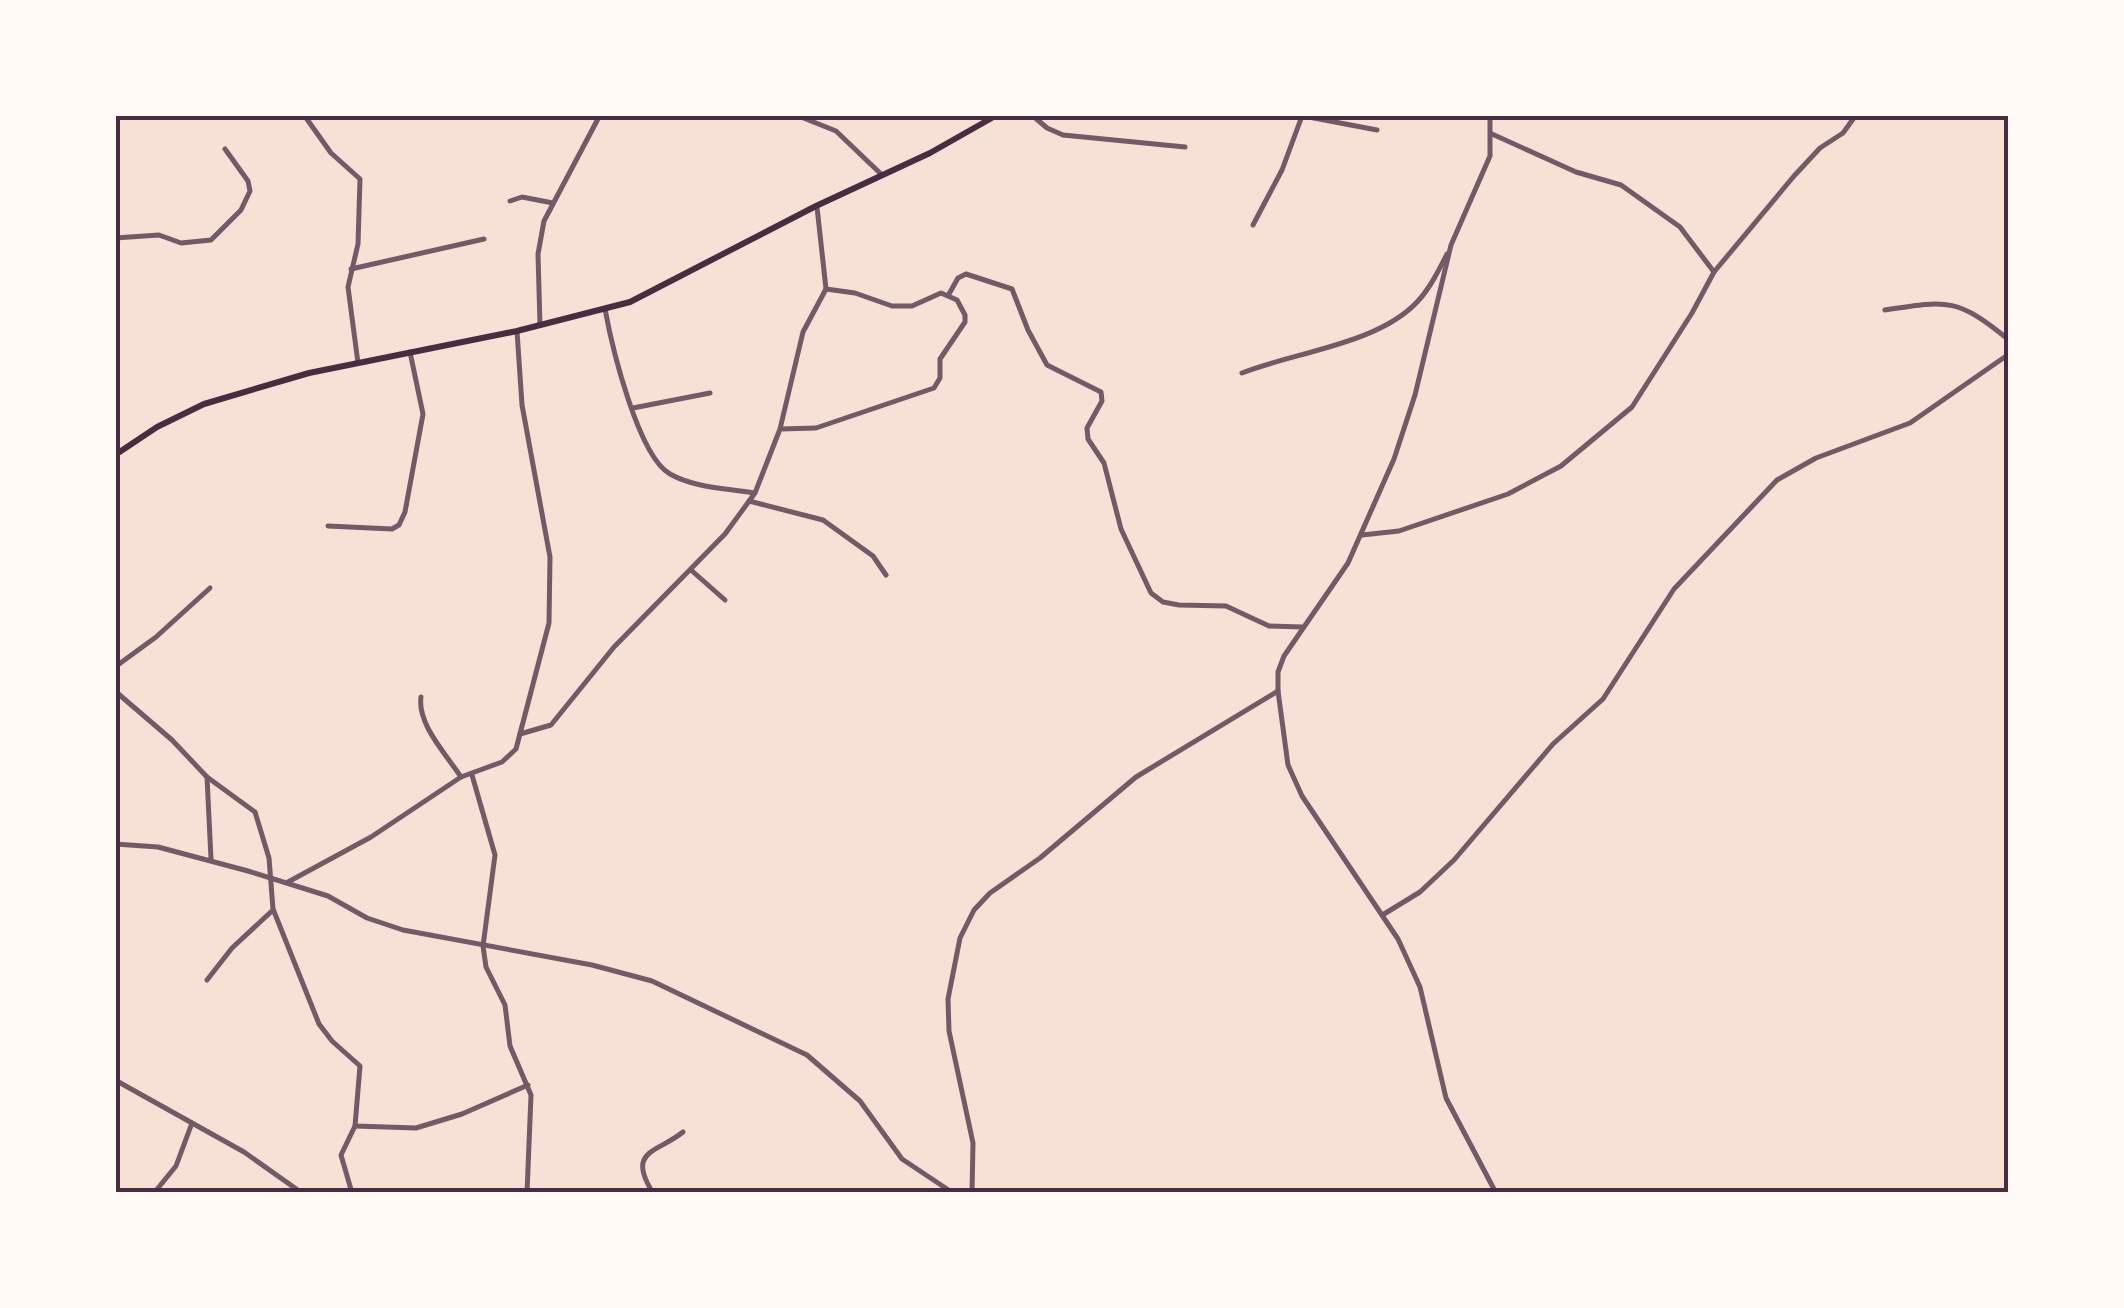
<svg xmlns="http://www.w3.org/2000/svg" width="2124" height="1308" font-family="'Source Sans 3',sans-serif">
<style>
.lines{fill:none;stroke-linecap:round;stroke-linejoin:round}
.minor{stroke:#755966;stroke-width:5}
.secondary{stroke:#4a2c40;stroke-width:6}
.neatline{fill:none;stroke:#4a2c40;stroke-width:4}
</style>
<rect width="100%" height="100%" fill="#f7e1d7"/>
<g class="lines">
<!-- minor -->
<g class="minor">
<polyline points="304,115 331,153 360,179 358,244 348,287 358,363"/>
<polyline points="796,115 836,131 882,175"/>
<polyline points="1032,115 1047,128 1063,135 1185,147"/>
<polyline points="1298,115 1377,130"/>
<polyline points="1490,115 1490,156 1451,245 1415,395 1394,459 1348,563 1284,656 1278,672 1278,691 1288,765 1302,796 1398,939 1420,987 1446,1098 1496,1193"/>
<polyline points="1492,134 1576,172 1621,185 1680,227 1714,272"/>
<polyline points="510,201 522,197 553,203"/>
<polyline points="1253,225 1282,170 1302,116"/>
<polyline points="115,238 159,235 181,243 211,240 241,210 250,191 248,181 225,149"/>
<polyline points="115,248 115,265"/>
<polyline points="351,269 484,239"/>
<polyline points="949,294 958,278 966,274 1012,289 1028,330 1047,365 1101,392 1102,401 1087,428 1088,439 1104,463 1121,529 1151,593 1163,602 1179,605 1226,606 1269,626 1302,627"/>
<path d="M 605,309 C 612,347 638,456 670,474 C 695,488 726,488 754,493"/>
<path d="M 1885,310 C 1949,300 1957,298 2009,340"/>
<polyline points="540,325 538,254 544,221 600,115"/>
<path d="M 1242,373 C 1295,352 1379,344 1418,301 C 1430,288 1439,270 1447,254"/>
<polyline points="633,408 710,393"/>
<polyline points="781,429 816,428 934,388 940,378 940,359 965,322 965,315 957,300 941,293 912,306 892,306 855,293 826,289"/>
<polyline points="749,501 823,520 873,556 886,575"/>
<polyline points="328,526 392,529 399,525 405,512 423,414 410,352"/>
<polyline points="1362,535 1399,531 1508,494 1561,466 1632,407 1692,313 1714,272 1794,176 1820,148 1843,133 1856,115"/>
<polyline points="691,570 725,600"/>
<polyline points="115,667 156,637 210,588"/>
<polyline points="115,691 172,740 207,777 255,812 269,858 273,909 319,1024 332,1041 360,1066 355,1126 341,1155 352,1193"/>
<path d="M 421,697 C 417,724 446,754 461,777"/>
<polyline points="520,734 551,725 614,647 725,534 755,493 780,429 803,332 826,289 817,207"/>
<polyline points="472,775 495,855 483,946 486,967 505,1005 510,1046 531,1095 527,1193"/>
<polyline points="207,777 211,859"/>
<polyline points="115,844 158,847 248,871 328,896 367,918 403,930 592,965 652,981 807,1055 860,1101 902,1159 953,1193"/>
<polyline points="288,882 371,837 461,777 502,762 516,749 549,623 550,557 522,405 517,331"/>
<polyline points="1384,914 1420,892 1454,860 1553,744 1603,699 1674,589 1777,480 1816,458 1910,423 2009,354"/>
<polyline points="207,980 232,948 273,910"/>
<polyline points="115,1080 244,1152 302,1193"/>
<polyline points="355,1126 416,1128 462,1114 528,1085"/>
<polyline points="154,1193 176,1166 192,1123"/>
<path d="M 653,1193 C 626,1150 657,1153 683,1132"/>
<polyline points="972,1193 973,1143 949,1031 948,999 960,938 974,910 990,893 1040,858 1136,777 1278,691"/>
</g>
<!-- secondary -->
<polyline class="secondary" points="115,455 157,427 204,404 309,373 517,331 630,302 816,206 930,153 997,115"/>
</g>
<!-- border -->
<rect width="2124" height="1308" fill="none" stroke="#fffaf5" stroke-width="235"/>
<rect x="118" y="118" width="1888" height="1072" class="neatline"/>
</svg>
